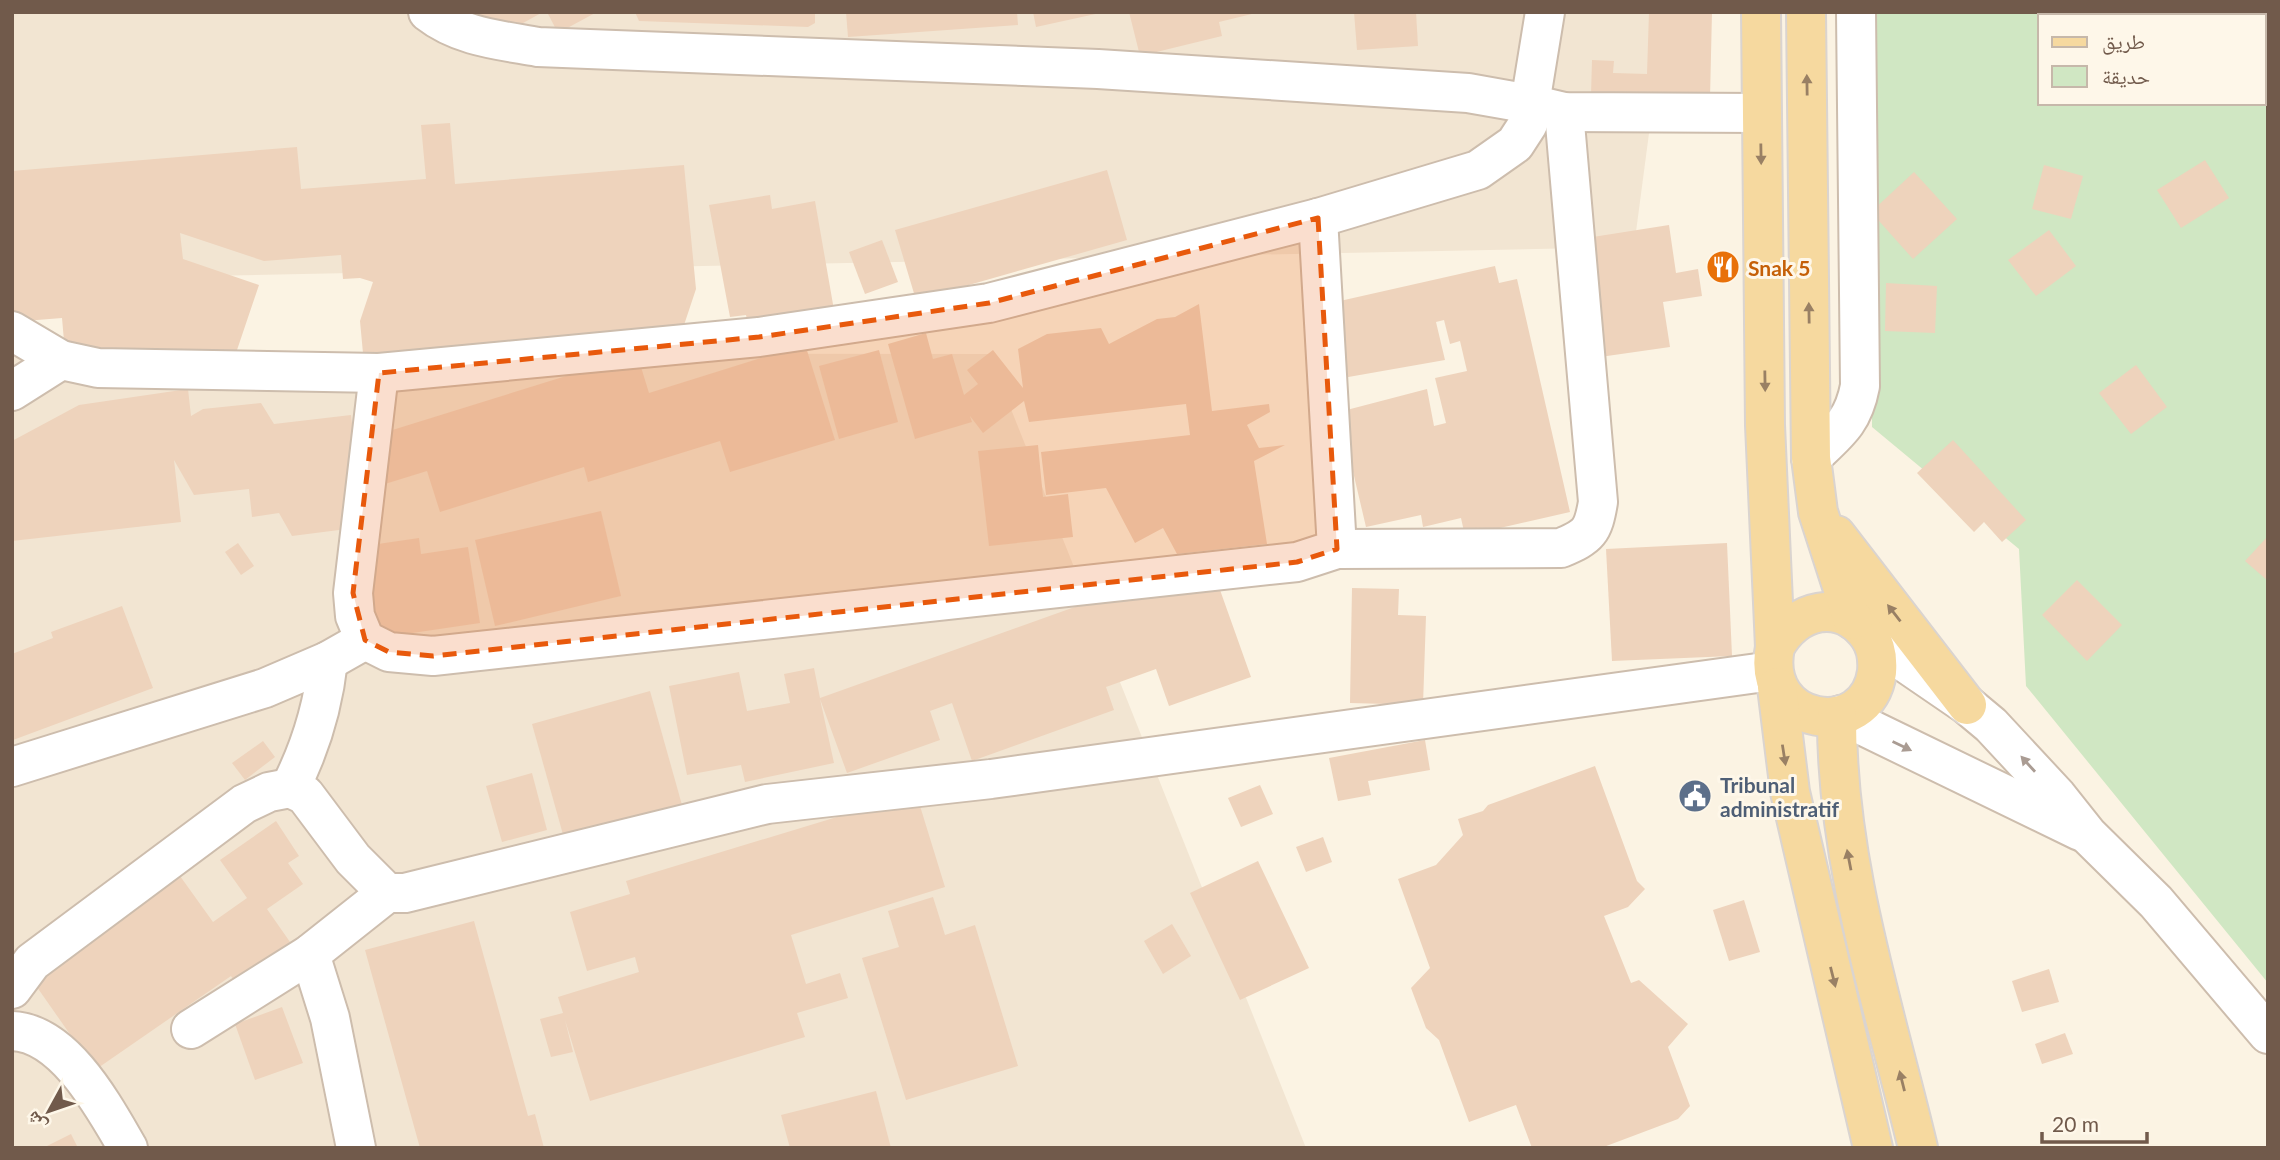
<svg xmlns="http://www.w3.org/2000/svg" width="2280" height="1160" font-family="Lato,'Noto Naskh Arabic',sans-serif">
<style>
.residential{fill:#f2e5d2}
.green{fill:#d0e7c3;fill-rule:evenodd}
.building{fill:#eed3bc}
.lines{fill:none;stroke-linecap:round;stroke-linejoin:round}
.minor-casing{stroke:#cdbdad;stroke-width:42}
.major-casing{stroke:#dad4d0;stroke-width:42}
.minor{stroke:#fff;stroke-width:38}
.major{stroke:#f6d99f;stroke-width:38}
.oneway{fill:#998064}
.oneway2{fill:#aa9c93}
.marked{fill:#e8590c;fill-opacity:0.2;stroke:#e8590c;stroke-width:5;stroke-dasharray:14 9;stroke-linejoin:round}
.labels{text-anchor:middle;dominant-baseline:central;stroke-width:6;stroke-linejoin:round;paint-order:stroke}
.food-label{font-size:21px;font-weight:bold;fill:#c56008;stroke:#fef7e9;text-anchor:start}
.service-label{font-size:21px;font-weight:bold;fill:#4e5e75;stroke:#fef7e9;text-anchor:start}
</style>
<rect width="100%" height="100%" fill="#fbf3e3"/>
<!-- residential -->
<g class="residential">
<polygon points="12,12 1665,12 1634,247 12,280"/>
<polygon points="12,353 989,354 1306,1148 12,1148"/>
</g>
<!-- green -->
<path class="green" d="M 1871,12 L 2268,12 L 2268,983 L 2026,686 L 2019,549 L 1872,427 ZM 2040,16 L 2264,16 L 2264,103 L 2040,103 Z"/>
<!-- building -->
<g class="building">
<polygon points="420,12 543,12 514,28"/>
<polygon points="547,12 597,12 558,33"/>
<polygon points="635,12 815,12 815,23 808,27 639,21"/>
<polygon points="846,12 1017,12 1018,25 848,37"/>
<polygon points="1033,12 1100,12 1100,13 1036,27"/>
<polygon points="1129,12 1256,12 1256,13 1219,22 1222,36 1140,56"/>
<polygon points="1354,12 1416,12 1418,46 1357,50"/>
<polygon points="1649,12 1712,12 1710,98 1591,95 1592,60 1614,61 1613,73 1647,74"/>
<polygon points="450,123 455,184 684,165 696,289 680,337 364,364 360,321 373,282 360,278 343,279 341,255 264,261 180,233 183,259 259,285 237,350 121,360 64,341 62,318 12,322 12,171 297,147 301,189 426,179 421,125"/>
<polygon points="2205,160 2229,198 2181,228 2157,190"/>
<polygon points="2044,165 2083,176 2071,219 2032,209"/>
<polygon points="1107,170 1127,240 916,300 895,230"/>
<polygon points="1914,172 1957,219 1913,259 1871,212"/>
<polygon points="770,195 772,209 815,201 834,310 748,324 746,315 730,317 709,205"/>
<polygon points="1669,225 1676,273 1698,269 1702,296 1663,302 1670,347 1579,360 1561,242"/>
<polygon points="2049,230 2076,266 2036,296 2008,260"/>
<polygon points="882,240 898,282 865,294 849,252"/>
<polygon points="1495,266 1499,283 1517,279 1570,512 1465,536 1461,518 1423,527 1421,515 1366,527 1339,412 1427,389 1434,426 1446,423 1435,378 1467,371 1460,341 1450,344 1444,320 1436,322 1445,360 1337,379 1331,303"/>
<polygon points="1886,283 1937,286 1935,333 1885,331"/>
<polygon points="1199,304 1212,411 1269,404 1270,412 1247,425 1259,448 1285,445 1254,461 1267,544 1177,554 1163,528 1135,543 1106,488 1046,495 1041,452 1190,435 1186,404 1029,422 1024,401 983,433 970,416 972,422 915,439 888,344 926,333 933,359 952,354 964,395 978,384 967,370 993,350 1023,388 1018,349 1047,334 1101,328 1109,344 1157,319 1175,317"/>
<polygon points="805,344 835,440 730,472 720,441 588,482 584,467 440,512 427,471 372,488 357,441 637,354 649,393"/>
<polygon points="879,350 898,422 839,439 819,366"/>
<polygon points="2136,365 2167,407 2131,434 2099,393"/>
<polygon points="188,389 191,416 203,409 261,403 274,424 351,415 363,516 339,530 292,536 279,513 252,517 249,489 194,495 174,460 181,522 12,541 12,441 79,405"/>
<polygon points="1953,440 2026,520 2002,542 1984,522 1974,532 1917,473"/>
<polygon points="1038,445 1043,497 1068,494 1073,537 989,546 978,451"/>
<polygon points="601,511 621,596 495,626 475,540"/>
<polygon points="2268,536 2268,581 2245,561"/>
<polygon points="419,538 421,554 468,547 480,623 365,640 356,578 376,575 371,545"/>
<polygon points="238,543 254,566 241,575 225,552"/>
<polygon points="1727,543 1732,656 1612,661 1606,549"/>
<polygon points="1209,559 1251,677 1169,706 1156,669 1106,687 1114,710 972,761 952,703 930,711 940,740 847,773 820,699 834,763 745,782 741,765 687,775 669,686 739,672 747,711 790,703 784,674 814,668 820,698"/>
<polygon points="2077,580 2122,625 2087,661 2042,615"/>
<polygon points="1352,588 1399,589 1398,615 1426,616 1423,705 1350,703"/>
<polygon points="122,606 153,688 13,740 12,654 53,638 51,632"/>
<polygon points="650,691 682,805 564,838 532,724"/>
<polygon points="1425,740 1430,770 1368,781 1371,795 1338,801 1329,758"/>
<polygon points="263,741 275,757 245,780 232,763"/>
<polygon points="1595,766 1637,881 1645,889 1628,907 1604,916 1631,983 1639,980 1688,1024 1668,1047 1690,1106 1678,1119 1601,1148 1532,1148 1516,1105 1469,1122 1439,1040 1426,1028 1411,988 1430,968 1398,879 1436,865 1463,835 1458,819 1483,811 1488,805"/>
<polygon points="532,773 547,830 502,842 486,786"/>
<polygon points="1260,785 1273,814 1241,827 1228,798"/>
<polygon points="916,793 945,887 791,935 806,984 840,973 848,998 797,1013 805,1037 590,1101 565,1020 573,1052 551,1057 540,1019 563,1013 558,997 639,972 635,957 587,971 570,912 630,894 626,881"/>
<polygon points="276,821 299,856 288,863 303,884 267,909 290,942 234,981 231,976 95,1070 32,980 180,876 213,922 247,898 220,860"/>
<polygon points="1323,837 1332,862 1306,872 1296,847"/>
<polygon points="1258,861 1309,968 1240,1000 1190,893"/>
<polygon points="933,897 945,935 975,925 1018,1066 906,1100 862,958 899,947 888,911"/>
<polygon points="1744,900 1760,952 1729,961 1713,910"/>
<polygon points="474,921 528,1116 535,1114 544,1148 420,1148 365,950"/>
<polygon points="1172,924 1191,956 1163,974 1144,941"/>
<polygon points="2049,969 2059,1002 2022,1012 2012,981"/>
<polygon points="282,1007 303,1063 255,1080 235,1024"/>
<polygon points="2065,1033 2073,1054 2042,1064 2035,1044"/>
<polygon points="876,1091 891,1148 790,1148 781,1115"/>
<polygon points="71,1134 78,1148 43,1148"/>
</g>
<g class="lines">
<defs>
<g id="minor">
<path d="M 428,12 C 460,37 499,40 538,47 L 1098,69 L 1468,93 L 1530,104 L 1545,12"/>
<polyline points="12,331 61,360 98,368 379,373 759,337 989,303 1318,218 1478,170 1515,144 1528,124 1530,104 1564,112 1761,113"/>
<polyline points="379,373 353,593 355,616 365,640 389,652 433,656 1297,562 1337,549 1318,218"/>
<polyline points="12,391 61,360"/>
<path d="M 1811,458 C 1837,433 1853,423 1860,386 L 1856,12"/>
<path d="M 1337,549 L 1561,548 C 1589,536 1593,532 1598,502 L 1564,112"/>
<polyline points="1872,640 1967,705 1991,725 2057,796 2088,835 2156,902 2268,1034"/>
<polyline points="1841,715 2080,831"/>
<polyline points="12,767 265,688 328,661 365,640"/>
<path d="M 290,788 C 311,747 323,707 328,661"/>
<polyline points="310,954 330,1018 356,1148"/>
<polyline points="12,989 32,962 244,804 269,792 290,788 305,795 353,859 387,893 405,893 767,804 991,779 1772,671"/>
<polyline points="191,1029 310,954 387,893"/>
<path d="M 12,1031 C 65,1033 104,1107 128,1148"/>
</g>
<g id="major">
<path d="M 1761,12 L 1765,425 L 1775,647 C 1759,726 1867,743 1877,672 C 1878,660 1876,646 1869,636 C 1841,597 1795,609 1775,647"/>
<polyline points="1806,12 1811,458 1818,512 1853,620"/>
<polyline points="1836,535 1967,705"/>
<polyline points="1777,687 1790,792 1873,1148"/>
<path d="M 1837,716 C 1836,863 1884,1006 1918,1148"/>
</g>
</defs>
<!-- minor casing -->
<use href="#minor" class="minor-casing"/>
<!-- major casing -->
<use href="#major" class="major-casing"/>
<!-- minor -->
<use href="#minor" class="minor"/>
<!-- major -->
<use href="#major" class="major"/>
</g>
<!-- one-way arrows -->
<defs><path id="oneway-solid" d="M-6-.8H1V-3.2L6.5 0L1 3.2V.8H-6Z" transform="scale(1.75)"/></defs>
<g class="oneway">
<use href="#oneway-solid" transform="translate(1807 85) rotate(-91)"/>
<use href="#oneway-solid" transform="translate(1761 154) rotate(89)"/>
<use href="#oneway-solid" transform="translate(1809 313) rotate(-91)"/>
<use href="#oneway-solid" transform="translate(1765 381) rotate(89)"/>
<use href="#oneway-solid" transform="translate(1894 613) rotate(-128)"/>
<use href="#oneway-solid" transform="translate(1784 755) rotate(81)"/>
<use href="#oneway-solid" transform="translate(1849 860) rotate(-101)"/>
<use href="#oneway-solid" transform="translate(1833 977) rotate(76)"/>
<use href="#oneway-solid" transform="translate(1902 1081) rotate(-104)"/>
</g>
<g class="oneway2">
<use href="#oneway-solid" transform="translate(1902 746) rotate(26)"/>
<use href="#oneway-solid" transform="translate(2028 764) rotate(-132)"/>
</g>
<!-- marked area -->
<path class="marked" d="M 1318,218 L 1337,549 L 1297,562 L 433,656 L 389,652 L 365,640 L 353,593 L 379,373 L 759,337 L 989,303 Z"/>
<!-- icons -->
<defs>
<symbol id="restaurant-disc" viewBox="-11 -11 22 22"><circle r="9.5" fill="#e8710a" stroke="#fef7e9"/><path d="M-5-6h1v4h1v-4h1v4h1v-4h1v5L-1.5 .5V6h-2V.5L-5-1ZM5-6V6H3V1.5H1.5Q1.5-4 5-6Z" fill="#fff"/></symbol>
<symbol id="civic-disc" viewBox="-11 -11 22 22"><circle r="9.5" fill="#5c6f8a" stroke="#fef7e9"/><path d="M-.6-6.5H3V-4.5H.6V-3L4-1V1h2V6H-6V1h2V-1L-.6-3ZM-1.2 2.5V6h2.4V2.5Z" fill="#fff"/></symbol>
</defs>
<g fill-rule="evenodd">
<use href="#restaurant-disc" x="1704" y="248" width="38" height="38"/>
<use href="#civic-disc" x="1676" y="777" width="38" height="38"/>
</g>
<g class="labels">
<!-- food labels -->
<g class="food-label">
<text x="1748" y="267">Snak 5</text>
</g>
<!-- service labels -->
<g class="service-label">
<text x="1720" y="784">Tribunal<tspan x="1720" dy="24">administratif</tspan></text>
</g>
</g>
<!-- border -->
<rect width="2280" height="1160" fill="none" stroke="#715a4b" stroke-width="28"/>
<!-- legend -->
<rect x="2038" y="14" width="228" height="91" fill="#fef7e9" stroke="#c6b8aa" stroke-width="2"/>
<rect x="2052" y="37" width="35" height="10" fill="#f6d99f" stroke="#c6b8aa" stroke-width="2"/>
<text x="2102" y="49" font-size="21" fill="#715a4b">طريق</text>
<rect x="2052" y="66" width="35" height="21" fill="#d0e7c3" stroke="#c6b8aa" stroke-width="2"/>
<text x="2102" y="84" font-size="21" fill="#715a4b">حديقة</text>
<!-- north arrow -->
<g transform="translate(49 1111) rotate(230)" stroke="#fef7e9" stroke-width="5" paint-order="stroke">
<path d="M0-5L12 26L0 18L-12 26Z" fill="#715a4b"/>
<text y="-10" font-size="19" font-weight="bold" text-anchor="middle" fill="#715a4b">ش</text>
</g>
<!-- scale -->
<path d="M2042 1132v10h105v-10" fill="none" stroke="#715a4b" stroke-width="3.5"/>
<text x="2052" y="1132" font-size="21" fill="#715a4b" stroke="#fef7e9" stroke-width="5" paint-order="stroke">20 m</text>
</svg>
